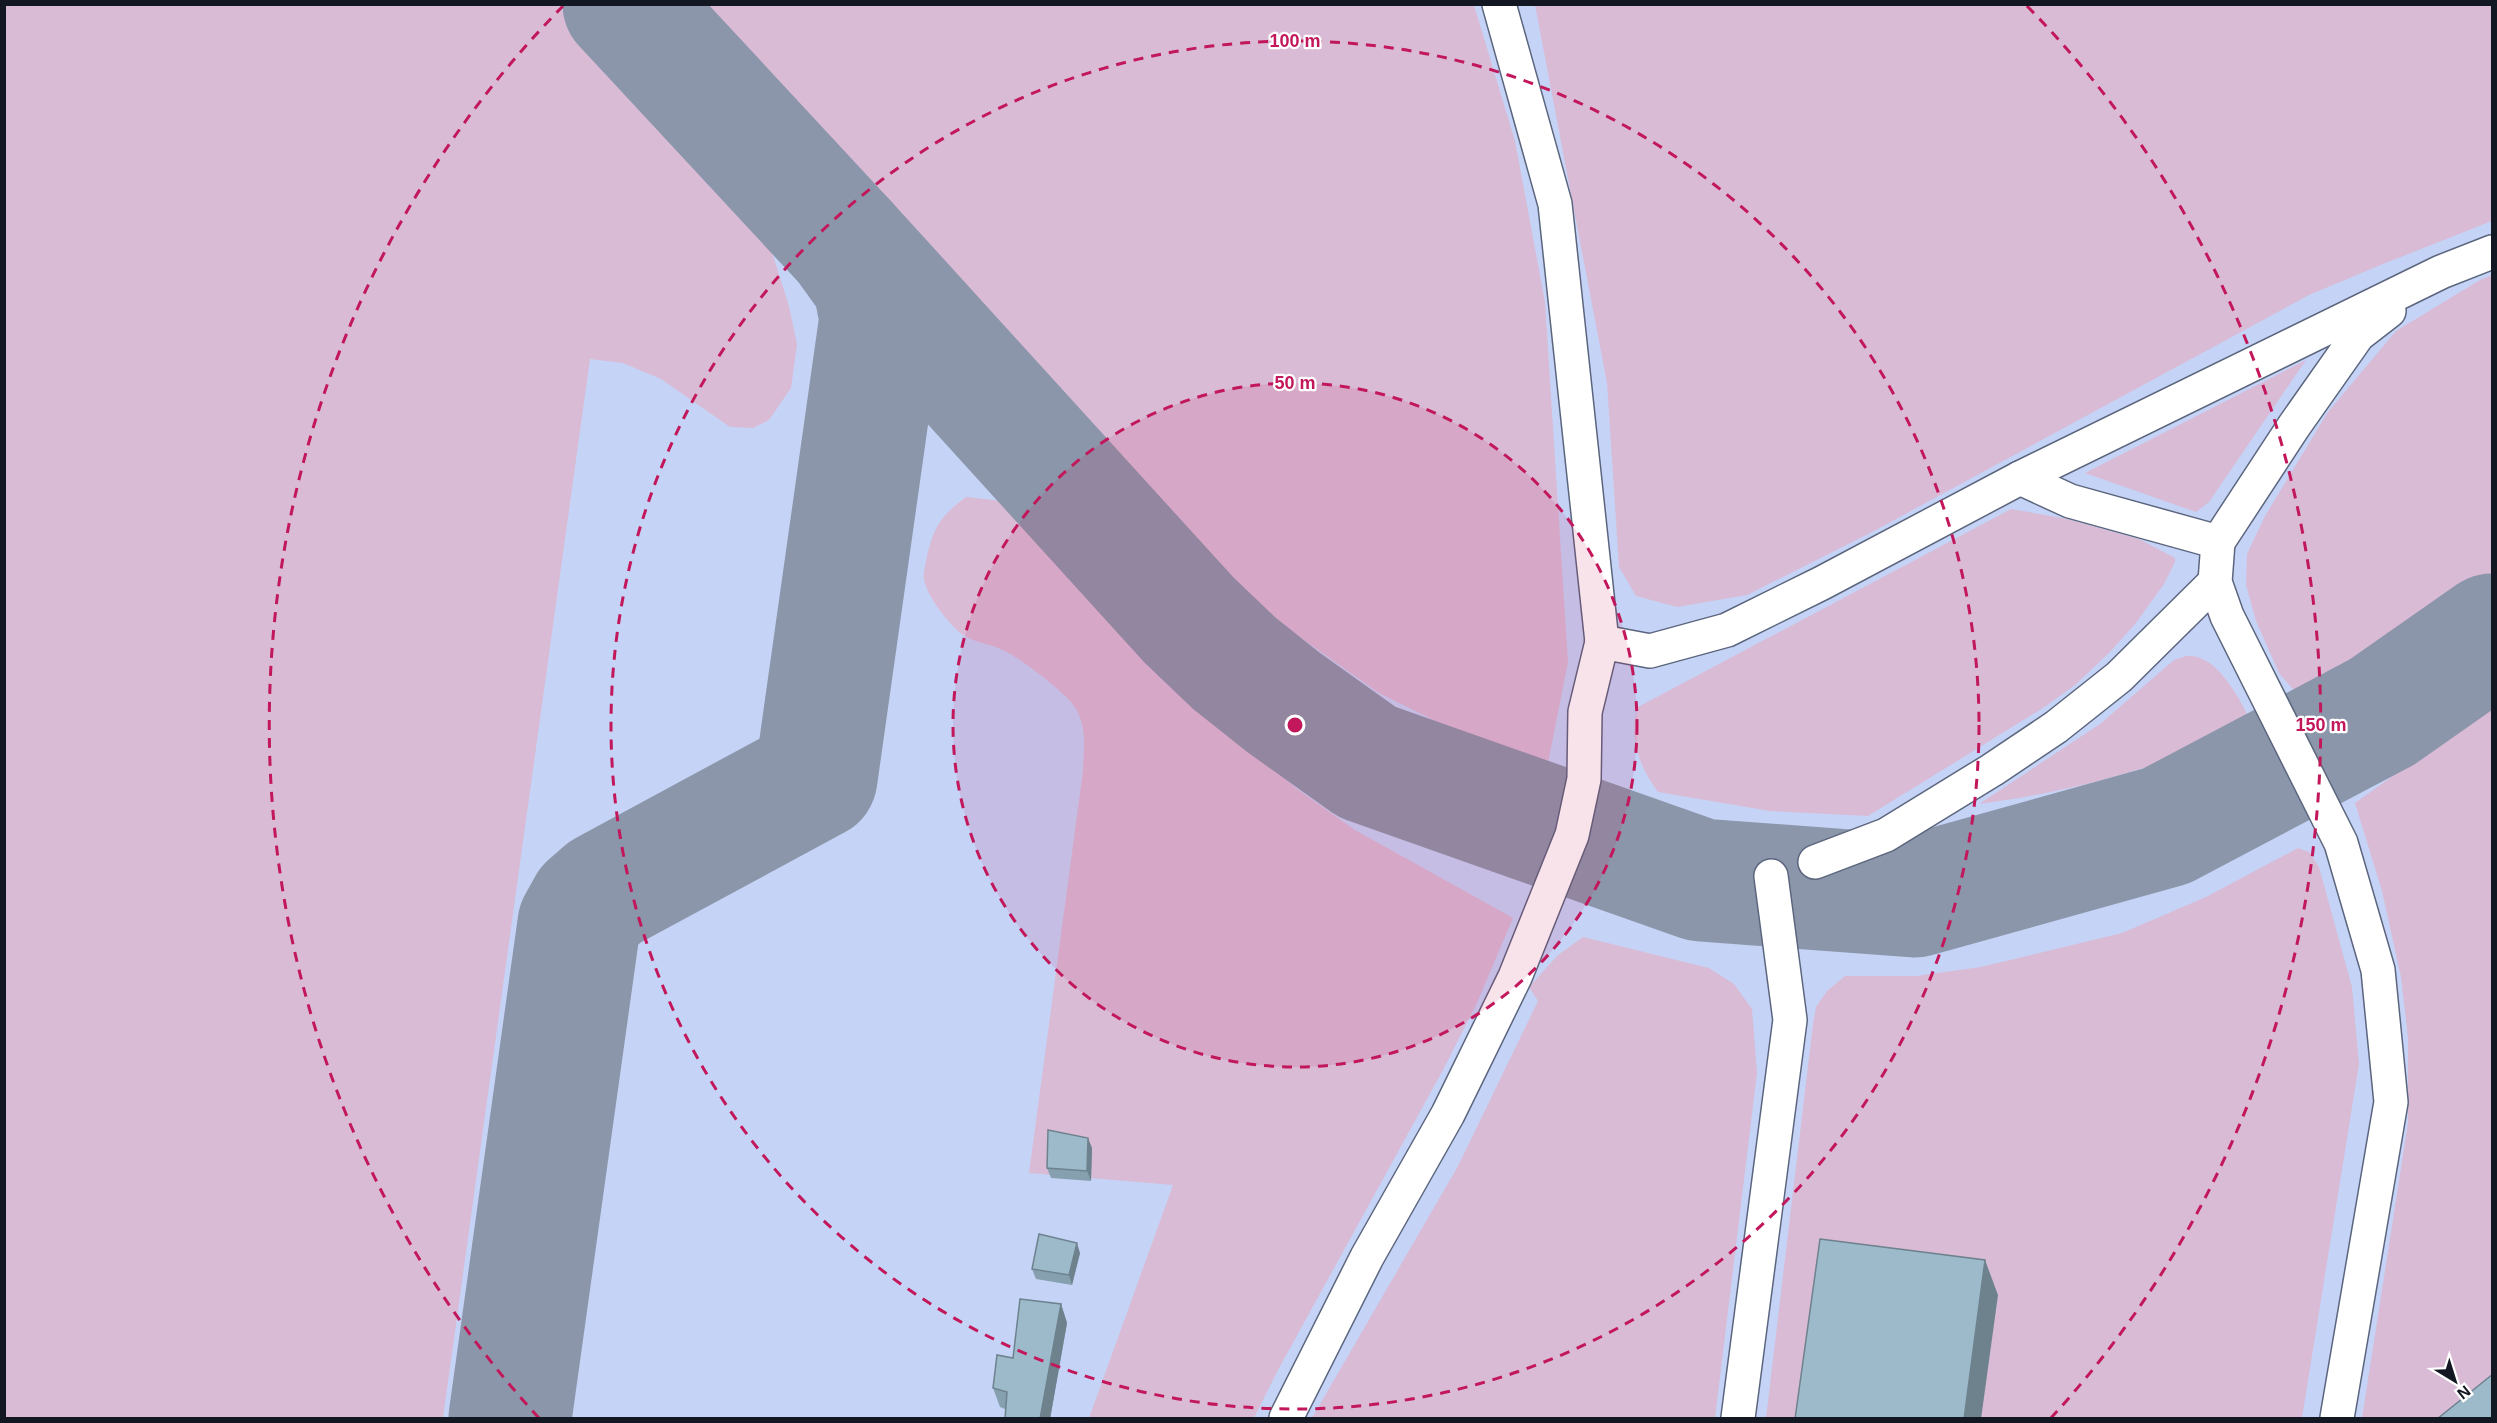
<svg xmlns="http://www.w3.org/2000/svg" width="2497" height="1423" font-family="Helvetica,sans-serif">
<style>
.built{fill:#c5d4f6}
.green{fill:#d9bbd6}
.lines{fill:none;stroke-linecap:round;stroke-linejoin:round}
.taxiway{stroke:#8c96aa;stroke-width:123}
.minor-casing{stroke:#5b657d;stroke-width:36}
.minor{stroke:#fff;stroke-width:33}
.wall{fill:#87a0af}
.shaded-wall{fill:#6e828e}
.building{fill:#9dbacb;stroke:#6e828e;stroke-width:1.5}
.ring{fill:none;stroke:#c2185b;stroke-width:3;stroke-dasharray:10 8}
.centre{fill:#c2185b;stroke:#fff;stroke-width:3}
.ring-label{font-size:18px;text-anchor:middle;font-weight:bold;fill:#c2185b;stroke:#fff;stroke-width:4.5;stroke-linejoin:round;paint-order:stroke}
</style>
<rect width="100%" height="100%" fill="#d3dffa"/>
<!-- built -->
<rect class="built" x="5" y="5" width="2487" height="1413"/>
<!-- green -->
<g class="green">
<polygon points="5,4 557,5 742,203 769,243 789,306 797,344 791,388 769,420 753,428 730,427 661,379 623,363 590,359 443,1418 5,1418"/>
<polygon points="691,5 1474,5 1515,141 1545,302 1568,662 1547,768 1488,747 1379,693 1232,589 983,327"/>
<polygon points="1535,5 2492,5 2492,221 2383,264 2309,295 1874,531 1747,595 1677,607 1636,596 1619,567 1607,383"/>
<polygon points="2492,275 2492,579 2317,703 2308,707 2279,673 2256,621 2246,585 2247,554 2265,516 2328,412 2396,331 2480,280"/>
<polygon points="2306,360 2209,502 2196,512 2085,473"/>
<path d="M 966,497 L 994,500 L 1027,510 L 1231,732 L 1297,789 L 1355,830 L 1513,918 L 1476,1005 L 1443,1070 L 1278,1370 L 1254,1418 L 1089,1418 L 1173,1185 L 1029,1173 L 1083,771 C 1084,746 1088,722 1071,702 C 1059,688 1021,659 1005,651 C 992,644 976,643 963,635 C 949,625 926,595 924,579 C 923,571 926,563 927,556 C 934,526 941,516 966,497 Z"/>
<path d="M 2011,509 L 2067,519 L 2139,539 L 2175,558 L 2175,562 L 2164,584 L 2136,623 L 2109,653 L 2075,685 L 2043,708 L 1868,816 L 1770,811 L 1658,792 C 1640,768 1628,738 1638,707 Z"/>
<path d="M 2186,656 C 2190,656 2196,656 2200,658 C 2222,665 2244,705 2252,725 C 2166,766 2073,792 1979,804 L 2100,724 L 2174,660 Z"/>
<polygon points="2492,705 2492,1418 2362,1418 2408,1123 2408,1038 2401,977 2382,891 2355,803"/>
<polygon points="2298,848 2309,852 2319,867 2352,987 2359,1064 2302,1418 1766,1418 1813,1024 1816,1007 1827,991 1845,976 1916,976 1981,967 2122,933 2206,897"/>
<polygon points="1583,937 1709,968 1734,984 1752,1009 1757,1073 1715,1418 1312,1418 1458,1166 1538,1001 1529,987 1558,955"/>
</g>
<g class="lines">
<!-- taxiway -->
<g class="taxiway">
<polyline points="624,4 846,243 1189,620 1234,663 1283,702 1367,762 1701,880 1915,896 2166,826 2382,712 2492,635"/>
<polyline points="510,1418 579,924 589,906 605,892 816,778 881,318 874,282 846,243"/>
</g>
<defs>
<g id="minor">
<polyline points="1499,4 1555,204 1602,642"/>
<polyline points="2020,478 2070,501 2218,542"/>
<polyline points="1815,862 1886,835 1992,770 2056,727 2119,677 2215,582"/>
<polyline points="1286,1418 1367,1257 1448,1114 1515,977 1572,835 1584,779 1585,712 1602,642 1650,651 1727,630 1822,583 2020,478 2441,272 2492,252"/>
<polyline points="1738,1418 1790,1020 1771,876"/>
<polyline points="2337,1418 2391,1102 2378,970 2341,843 2227,616 2215,582 2218,542 2294,426 2358,335 2389,311"/>
</g>
</defs>
<!-- minor casing -->
<use href="#minor" class="minor-casing"/>
<!-- minor -->
<use href="#minor" class="minor"/>
</g>
<!-- wall -->
<g class="wall">
<polygon points="1092,1148 1091,1181 1051,1178 1047,1168"/>
<polygon points="1080,1253 1072,1285 1036,1279 1032,1269"/>
<polygon points="1061,1304 1067,1323 1050,1419 1005,1419 1005,1409 1000,1407 993,1388 1013,1358"/>
</g>
<!-- shaded-wall -->
<g class="shaded-wall">
<polygon points="1088,1138 1092,1148 1091,1181 1087,1171"/>
<polygon points="1077,1243 1080,1253 1072,1285 1069,1275"/>
<polygon points="1985,1260 1998,1295 1981,1419 1964,1419"/>
<polygon points="1061,1304 1067,1323 1050,1419 1040,1419"/>
</g>
<!-- building -->
<g class="building">
<polygon points="1048,1130 1088,1138 1087,1171 1047,1168"/>
<polygon points="1039,1234 1077,1243 1069,1275 1032,1269"/>
<polygon points="1820,1239 1985,1260 1964,1419 1795,1419"/>
<polygon points="1020,1299 1061,1304 1040,1419 1005,1419 1007,1392 993,1388 997,1355 1013,1358"/>
<polygon points="2493,1374 2493,1419 2437,1419"/>
</g>
<!-- distance rings -->
<circle cx="1295" cy="725" r="342" fill="#c2185b" fill-opacity=".12"/>
<g class="ring">
<circle cx="1295" cy="725" r="342"/>
<circle cx="1295" cy="725" r="684"/>
<path d="M539 1418A1026 1026 0 0 1 563 6M2027 6A1026 1026 0 0 1 2051 1418"/>
</g>
<circle cx="1295" cy="725" r="9" class="centre"/>
<g class="ring-label">
<text x="1295" y="47">100 m</text>
<text x="1295" y="389">50 m</text>
<text x="2321" y="731">150 m</text>
</g>
<!-- border -->
<rect width="2497" height="1423" fill="none" stroke="#131721" stroke-width="12"/>
<!-- north arrow -->
<g transform="translate(2455 1381) rotate(142)" stroke="#ffffff" stroke-width="4.5" paint-order="stroke">
<path d="M0-4.5L10 22L0 15L-10 22Z" fill="#131721"/>
<text y="-9" font-size="16" font-weight="bold" text-anchor="middle" fill="#131721">N</text>
</g>
</svg>
